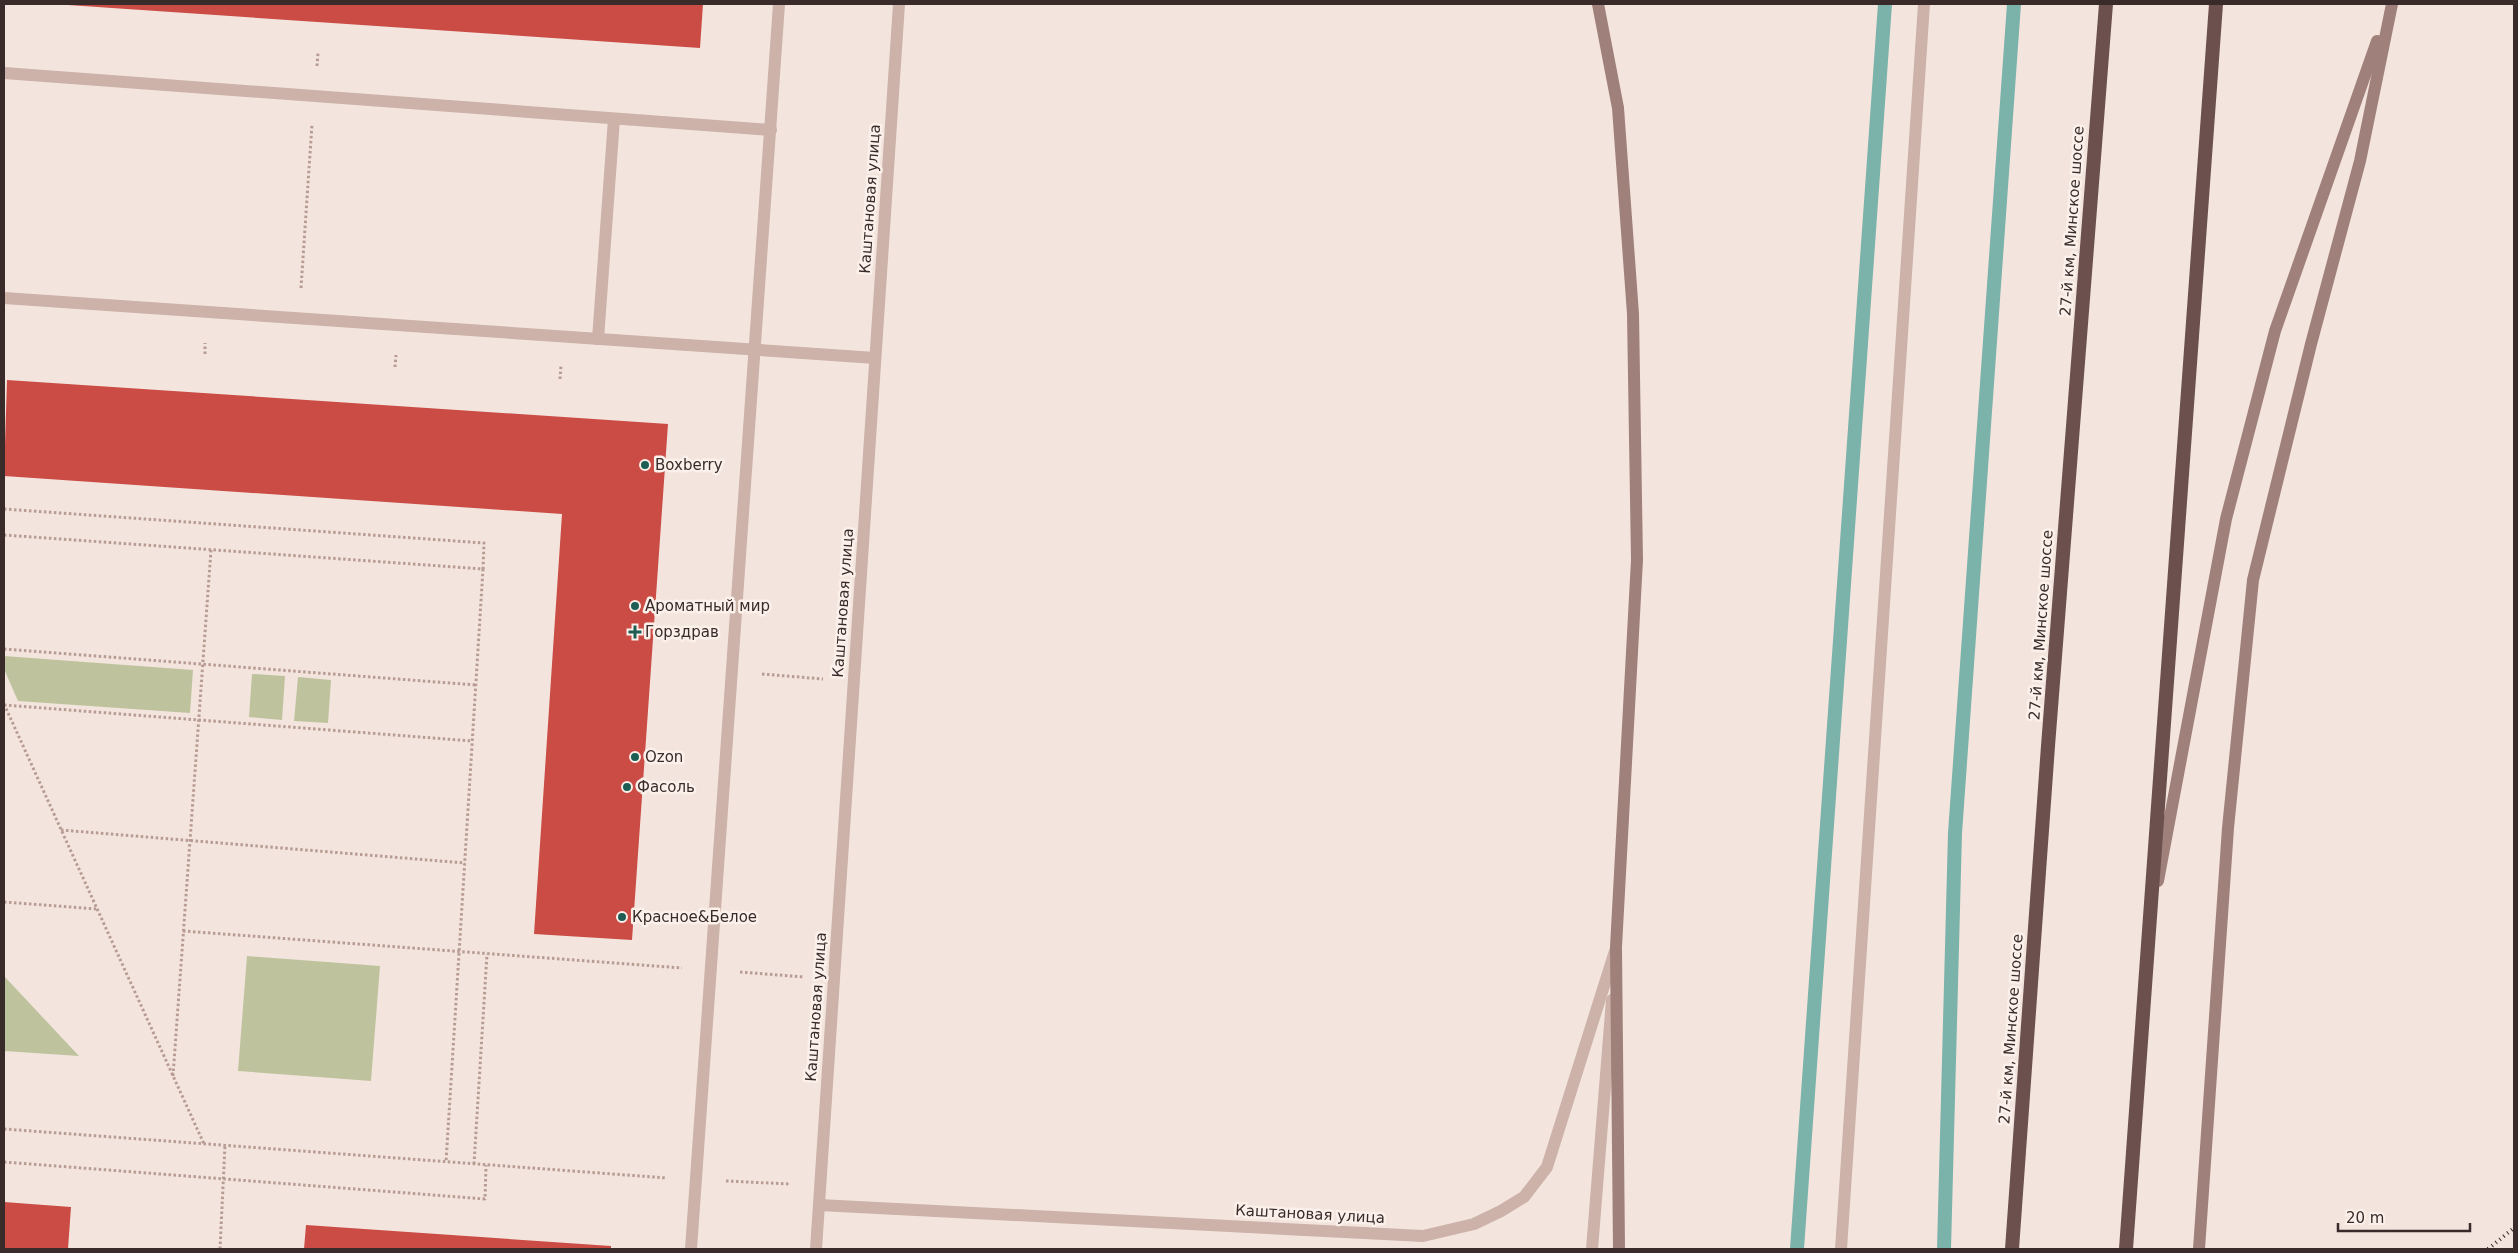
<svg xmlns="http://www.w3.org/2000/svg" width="2518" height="1253" font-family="'DejaVu Sans',sans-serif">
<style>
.green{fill:#bec39d}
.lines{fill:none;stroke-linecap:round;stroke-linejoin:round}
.stream{stroke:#7bb2aa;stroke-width:14}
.building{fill:#ca4c45}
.path{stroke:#b89c93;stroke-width:3;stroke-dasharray:2.5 2.5;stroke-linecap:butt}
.service{stroke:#ccb2a9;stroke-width:12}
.minor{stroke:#ccb2a9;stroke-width:12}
.tertiary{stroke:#ccb2a9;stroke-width:12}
.secondary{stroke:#a0807a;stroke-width:12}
.trunk{stroke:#6b504d;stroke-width:14}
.rail{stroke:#392b29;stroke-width:4;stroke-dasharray:1 4;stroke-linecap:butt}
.poi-dot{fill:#1d5d54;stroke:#fbf0ea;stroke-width:2}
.labels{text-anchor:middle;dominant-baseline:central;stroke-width:5;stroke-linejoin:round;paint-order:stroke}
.street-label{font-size:15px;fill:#392b29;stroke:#fbf0ea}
.poi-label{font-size:15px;fill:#392b29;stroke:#fbf0ea;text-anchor:start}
</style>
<rect width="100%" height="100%" fill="#f3e5de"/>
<!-- green -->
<g class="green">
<polygon points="4,656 193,670 190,713 18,701 4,669"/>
<polygon points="252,674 285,676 282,720 249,717"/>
<polygon points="298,677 331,680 328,723 294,721"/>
<polygon points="247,956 380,966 371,1081 238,1071"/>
<polygon points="4,976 79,1056 4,1051"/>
</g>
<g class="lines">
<!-- stream -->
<g class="stream">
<polyline points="1797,1249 1885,4"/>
<polyline points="1944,1249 1955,833 2014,4"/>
</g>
</g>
<!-- building -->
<g class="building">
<polygon points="53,4 703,4 700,48"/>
<polygon points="7,380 668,424 632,940 534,934 562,514 4,476"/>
<polygon points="4,1202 71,1207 68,1249 4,1249"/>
<polygon points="306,1225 611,1246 611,1249 304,1249"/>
</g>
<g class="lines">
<!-- path -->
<g class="path">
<polyline points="317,66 318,53"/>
<polyline points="301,288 312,124"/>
<polyline points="205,354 205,343"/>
<polyline points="395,367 396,355"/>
<polyline points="560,379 561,365"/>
<polyline points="4,509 484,543 483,569"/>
<polyline points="4,535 483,569 446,1162"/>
<polyline points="4,649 476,685"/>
<polyline points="762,674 823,679"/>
<polyline points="4,704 204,1144"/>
<polyline points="4,705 472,741"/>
<polyline points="61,830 465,863"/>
<polyline points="4,902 97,909"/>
<polyline points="183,931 682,968"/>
<polyline points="740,972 804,977"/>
<polyline points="173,1076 211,550"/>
<polyline points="4,1129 667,1178"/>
<polyline points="4,1162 485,1199 486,1165"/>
<polyline points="474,1164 487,954"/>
<polyline points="726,1181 790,1184"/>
<polyline points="220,1249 225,1145"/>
</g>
<!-- service -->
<g class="service">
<polyline points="4,73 771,130"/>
<polyline points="4,298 875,358"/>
<polyline points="598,339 614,119"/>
<polyline points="691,1249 779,4"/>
</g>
<!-- minor -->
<g class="minor">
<polyline points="819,1205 1423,1236 1474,1224 1501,1211 1524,1197 1547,1167 1615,951"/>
<polyline points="816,1249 899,4"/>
</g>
<!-- tertiary -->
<g class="tertiary">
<polyline points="1592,1249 1612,1000"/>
<polyline points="1841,1249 1924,4"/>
</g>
<!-- secondary -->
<g class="secondary">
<polyline points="1598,4 1618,108 1633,314 1637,560 1616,947 1619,1249"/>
<polyline points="2158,881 2226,519 2275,331 2377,41"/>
<polyline points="2199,1249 2228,828 2253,580 2311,344 2360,161 2392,4"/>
</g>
<!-- trunk -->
<g class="trunk">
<polyline points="2012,1249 2048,746 2106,4"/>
<polyline points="2126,1249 2216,4"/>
</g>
<!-- rail -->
<polyline class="rail" points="2488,1249 2514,1228"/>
</g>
<!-- markers -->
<g class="poi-dot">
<circle cx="645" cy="465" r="5"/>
<circle cx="635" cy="606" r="5"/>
<path d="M632.5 624.5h5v5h5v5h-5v5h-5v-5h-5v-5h5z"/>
<circle cx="635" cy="757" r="5"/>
<circle cx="627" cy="787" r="5"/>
<circle cx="622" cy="917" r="5"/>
</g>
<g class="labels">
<!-- street labels -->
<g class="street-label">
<text transform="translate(870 199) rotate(-86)">Каштановая улица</text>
<text transform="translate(2072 221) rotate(-86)">27-й км, Минское шоссе</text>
<text transform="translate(843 603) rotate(-86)">Каштановая улица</text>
<text transform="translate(2041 625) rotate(-86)">27-й км, Минское шоссе</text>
<text transform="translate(816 1007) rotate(-86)">Каштановая улица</text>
<text transform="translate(2011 1029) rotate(-86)">27-й км, Минское шоссе</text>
<text transform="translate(1310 1214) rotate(3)">Каштановая улица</text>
</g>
<!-- poi labels -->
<g class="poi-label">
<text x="655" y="465">Boxberry</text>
<text x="645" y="606">Ароматный мир</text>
<text x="645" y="632">Горздрав</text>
<text x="645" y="757">Ozon</text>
<text x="637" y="787">Фасоль</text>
<text x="632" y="917">Красное&amp;Белое</text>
</g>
</g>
<!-- border -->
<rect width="2518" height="1253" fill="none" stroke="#392b29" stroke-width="10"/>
<!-- scale -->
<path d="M2338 1223v8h132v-8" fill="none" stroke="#392b29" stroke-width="2.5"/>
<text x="2346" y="1223" font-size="15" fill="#392b29" stroke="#fbf0ea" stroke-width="4" paint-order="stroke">20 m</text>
</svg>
